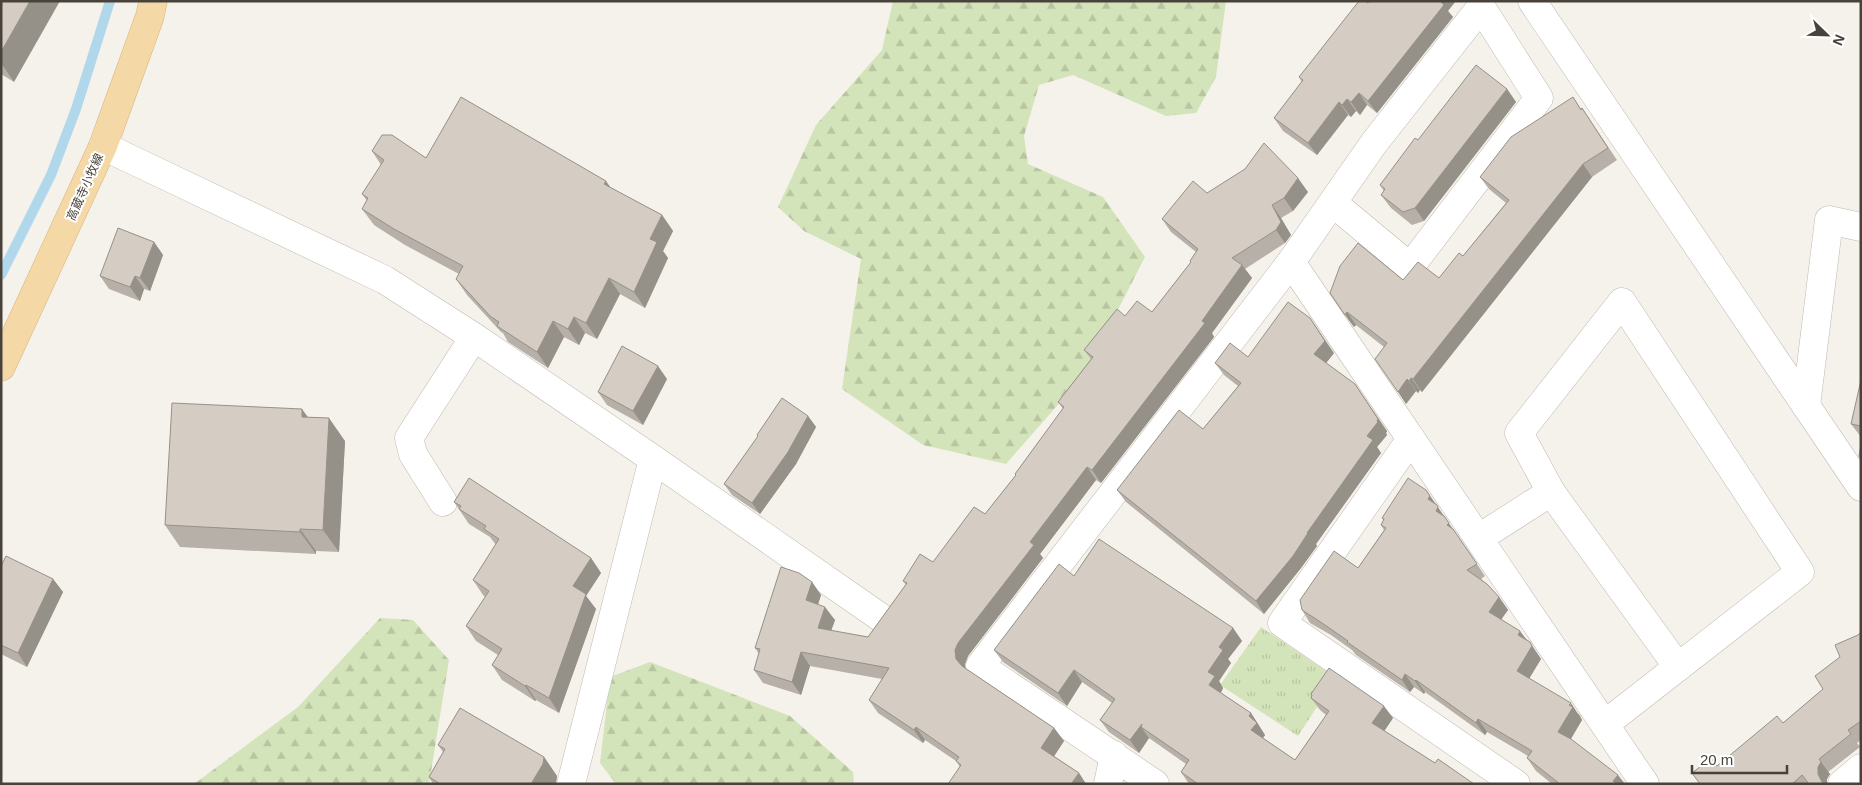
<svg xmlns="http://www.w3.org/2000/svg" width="1862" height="785" font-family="Arial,'Noto Sans JP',sans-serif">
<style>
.forest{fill:url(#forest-firs)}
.park{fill:url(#park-tufts)}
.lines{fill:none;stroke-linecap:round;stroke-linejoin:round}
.stream{stroke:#b0d7ea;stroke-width:10}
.minor-casing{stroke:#bfb9b0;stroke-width:29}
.major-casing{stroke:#d9b476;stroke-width:29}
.minor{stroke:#fff;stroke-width:28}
.major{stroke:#f4d8a6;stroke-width:28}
.wall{fill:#b7b0a8}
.shaded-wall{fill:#959088}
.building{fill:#d5cdc3;stroke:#959088}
.labels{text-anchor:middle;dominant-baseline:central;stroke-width:4;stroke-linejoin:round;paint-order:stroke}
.street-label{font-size:12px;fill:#49423a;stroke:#fff}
</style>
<defs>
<pattern id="forest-firs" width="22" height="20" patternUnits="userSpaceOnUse" patternTransform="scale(1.25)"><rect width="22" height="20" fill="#d4e4ba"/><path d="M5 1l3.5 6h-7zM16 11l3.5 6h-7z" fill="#b8c5a1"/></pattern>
<pattern id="park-tufts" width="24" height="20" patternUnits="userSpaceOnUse" patternTransform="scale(1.25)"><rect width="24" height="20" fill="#d4e4ba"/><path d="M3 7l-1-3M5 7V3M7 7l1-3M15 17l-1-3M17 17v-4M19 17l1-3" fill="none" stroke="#b8c5a1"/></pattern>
</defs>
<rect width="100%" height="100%" fill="#f5f2ec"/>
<!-- forest -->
<g class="forest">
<polygon points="893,1 1226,1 1216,77 1196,113 1166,116 1073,75 1039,85 1024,136 1028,164 1103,197 1145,257 1085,374 1006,464 923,445 842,389 861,259 804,231 778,207 816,125 882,50"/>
<polygon points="380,618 413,620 449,660 429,784 194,784 298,707"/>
<polygon points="650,662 790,716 853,772 854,784 616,784 600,763 610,677"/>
</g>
<!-- park -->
<polygon class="park" points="1261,627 1336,678 1298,736 1220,685"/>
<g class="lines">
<!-- stream -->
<polyline class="stream" points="1,275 51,175 76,109 110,1"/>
<defs>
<g id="minor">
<polyline points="1532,1 1861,487"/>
<polyline points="103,146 385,280 474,337 653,459 880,617"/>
<polyline points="1291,262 1645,784"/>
<polyline points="1806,406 1829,220 1861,227"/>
<polyline points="1411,439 1282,623 1516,784"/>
<polyline points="1551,492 1678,667"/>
<polyline points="443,502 413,454 409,438 474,337"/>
<polyline points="1479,538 1551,492 1519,433 1622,302 1800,572 1605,724"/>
<polyline points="571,784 653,459"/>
<polyline points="1108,784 1114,755"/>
<polyline points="1155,784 980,666 1291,262 1374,143 1481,7 1539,98 1410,267 1333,203"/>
<polyline points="1842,784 1861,768"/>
</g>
<polyline id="major" points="1,367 103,146 150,16 153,1"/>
</defs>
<!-- minor casing -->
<use href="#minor" class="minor-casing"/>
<!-- major casing -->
<use href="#major" class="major-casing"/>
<!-- minor -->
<use href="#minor" class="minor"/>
<!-- major -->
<use href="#major" class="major"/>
</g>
<!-- wall -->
<g class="wall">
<polygon points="1,1 14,82 1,74"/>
<polygon points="1368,3 1448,11 1453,17 1377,113 1367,105 1360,115 1356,111 1351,117 1348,115 1317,155 1283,131 1274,118 1302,82 1299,77"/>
<polygon points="1507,89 1516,102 1424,221 1412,225 1391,208 1381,195 1384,191 1380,185 1418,140"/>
<polygon points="1573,97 1581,109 1582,108 1617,160 1592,177 1422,392 1420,390 1418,393 1416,391 1406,404 1384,347 1356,325 1354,327 1330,293 1403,280 1439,278 1463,256 1506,203 1489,189 1480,177"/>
<polygon points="372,151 426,158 611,188 662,215 673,231 663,251 668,258 645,308 620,294 597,339 585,333 579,345 564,337 548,368 508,342 503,333 501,332 467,295 456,279 459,274 405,245 374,225 362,209 367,201 362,194 381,165"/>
<polygon points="1308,192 1293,211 1281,218 1291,235 1285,243 1245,269 1252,278 1212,333 1214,337 1101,483 1096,480 1040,554 1043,558 968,656 965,664 965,668 1054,728 1064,741 1054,756 1079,773 1086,784 948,784 960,767 956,761 925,740 923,743 878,713 869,700 882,679 810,666 801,695 763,683 754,670 759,654 755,648 812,582 821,595 818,604 835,620 831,631 868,637 906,585 903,581 933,562 985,514 1016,475 1015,474 1063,409 1058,402 1091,359 1084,350 1125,316 1152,312 1191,263 1190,261 1196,252 1171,232 1162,219 1207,193"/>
<polygon points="154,242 163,255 150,291 144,289 140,301 109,289 100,276"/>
<polygon points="1334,353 1326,363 1387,431 1386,433 1387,435 1377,447 1381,453 1316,544 1317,546 1301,568 1264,614 1126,502 1117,490 1203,429 1238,386 1224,375 1215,363 1248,357"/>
<polygon points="667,379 643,425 607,405 598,392"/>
<polygon points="1861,380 1861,437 1851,424"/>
<polygon points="808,416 816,427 796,464 760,514 732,495 724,484 758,437 757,435"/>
<polygon points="308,417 345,441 339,552 316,551 316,554 180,547 165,525"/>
<polygon points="1426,490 1485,576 1481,579 1499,597 1508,610 1501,619 1530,642 1541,659 1529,678 1580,715 1582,720 1571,739 1625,784 1552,784 1536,771 1527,758 1528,756 1487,732 1485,735 1425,692 1424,694 1414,687 1410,692 1356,655 1352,650 1331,635 1310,623 1302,610 1358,568 1384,530 1381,525 1384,521 1382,518"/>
<polygon points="454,502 591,558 601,573 586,596 596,609 559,713 536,700 535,701 502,680 492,665 498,655 476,641 466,626 485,597 483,595 473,580 496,545 490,537 469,524"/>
<polygon points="1,566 53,579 63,592 27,667 1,654"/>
<polygon points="1074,576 1233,628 1242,641 1228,659 1231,663 1219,681 1223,688 1221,693 1251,713 1265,735 1263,738 1295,760 1326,715 1320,710 1311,698 1312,696 1311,694 1393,718 1384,731 1435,763 1474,784 1189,784 1181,772 1186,764 1149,738 1139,753 1109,732 1100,720 1112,703 1082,682 1067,706 1003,662 994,650"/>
<polygon points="1861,632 1861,740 1857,743 1860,747 1828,772 1830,774 1827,779 1827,784 1700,784 1717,766 1783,723 1823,689 1840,657 1858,635"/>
<polygon points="438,745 544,757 557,776 556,783 555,784 433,784 429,777 443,752"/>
</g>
<!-- shaded-wall -->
<g class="shaded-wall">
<polygon points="30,1 60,1 14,82 1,63 1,52"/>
<polygon points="1439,1 1456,1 1448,11 1453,17 1377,113 1368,101"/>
<polygon points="1507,89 1516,102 1424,221 1415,208"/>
<polygon points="1359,93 1367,105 1360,115 1351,102"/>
<polygon points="1347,99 1356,111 1351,117 1342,105"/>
<polygon points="1339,102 1348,115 1317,155 1308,143"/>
<polygon points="1583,164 1592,177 1422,392 1413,379"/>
<polygon points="1298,178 1308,192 1293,211 1284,198"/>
<polygon points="606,181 617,197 604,184"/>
<polygon points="1272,205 1281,218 1291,235 1285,243 1276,230"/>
<polygon points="662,215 673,231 663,251 668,258 645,308 634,292 650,239"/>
<polygon points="154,242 163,255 150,291 140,278"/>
<polygon points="1242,265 1252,278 1212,333 1214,337 1101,483 1092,470"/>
<polygon points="135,276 144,289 140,301 130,287"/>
<polygon points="609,278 620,294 597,339 586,323"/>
<polygon points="1347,312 1356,325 1354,327 1345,315"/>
<polygon points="574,317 585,333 579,345 568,329"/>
<polygon points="1310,318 1334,353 1323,367 1314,354"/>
<polygon points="553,321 564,337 548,368 537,352"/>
<polygon points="658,366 667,379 643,425 633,411"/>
<polygon points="1411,378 1420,390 1418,393 1409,381"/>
<polygon points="1407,379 1416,391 1406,404 1398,392"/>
<polygon points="1355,384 1387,431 1386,433 1387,435 1377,447 1381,453 1316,544 1317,546 1301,568 1264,614 1256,601 1367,436"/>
<polygon points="302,409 318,431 302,417"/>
<polygon points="808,416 816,427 796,464 760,514 752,503"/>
<polygon points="329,418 345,441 339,552 323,530"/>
<polygon points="1087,467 1096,480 1040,554 1043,558 968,656 965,664 966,672 956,659 955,650 958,643 1030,542"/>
<polygon points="1426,490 1485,576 1457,536 1445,523 1428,499"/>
<polygon points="300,529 316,551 316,554 300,532"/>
<polygon points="591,558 601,573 586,596 596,609 559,713 549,698 573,586"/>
<polygon points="53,579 63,592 27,667 18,653"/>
<polygon points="812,582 821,595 815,614 806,600"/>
<polygon points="1499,597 1508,610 1498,624 1489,612"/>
<polygon points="825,607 835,620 827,642 818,628"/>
<polygon points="1233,628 1242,641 1228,659 1231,663 1219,681 1223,688 1218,698 1209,685 1208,672 1219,647"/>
<polygon points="1520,631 1529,643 1518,635"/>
<polygon points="1532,646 1541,659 1526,684 1517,671"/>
<polygon points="801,652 810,666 801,695 792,682"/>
<polygon points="1074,670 1082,682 1067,706 1058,693"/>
<polygon points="1405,674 1414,687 1410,692 1402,680"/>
<polygon points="1416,680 1425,692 1424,694 1415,681"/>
<polygon points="526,685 536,700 535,701 525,686"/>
<polygon points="1571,703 1582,720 1567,745 1558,732"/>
<polygon points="1384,706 1393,718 1381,736 1372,723"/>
<polygon points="1251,713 1265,735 1260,742 1251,730 1249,716"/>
<polygon points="1478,719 1487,732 1485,735 1476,723"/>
<polygon points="1142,724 1141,727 1149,738 1139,753 1130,740"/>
<polygon points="916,727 925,740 923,743 914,730"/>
<polygon points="1054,728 1064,741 1051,761 1041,748"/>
<polygon points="544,757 557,776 556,783 555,784 531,784"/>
<polygon points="1821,762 1830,774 1827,779 1827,784 1823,784 1818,774 1818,767"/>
<polygon points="1079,773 1086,784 1071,784"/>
<polygon points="1618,775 1625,784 1615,784 1613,781"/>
</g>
<!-- building -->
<g class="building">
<polygon points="1,1 30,1 1,52"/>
<polygon points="1359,1 1365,1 1368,3 1369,1 1440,1 1444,5 1368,101 1359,93 1351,102 1347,99 1342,105 1339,102 1308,143 1274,118 1303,80 1299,77"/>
<polygon points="1476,65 1507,89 1415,208 1403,212 1381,195 1385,189 1380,185 1415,138 1418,140"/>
<polygon points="461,97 606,181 604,184 662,215 650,239 657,242 634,292 609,278 586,323 574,317 568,329 553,321 537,352 497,326 499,322 490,316 456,279 463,266 394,229 362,209 368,198 362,194 384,160 372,151 382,135 392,135 426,158"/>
<polygon points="1573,97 1581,110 1582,108 1608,148 1583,164 1413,379 1411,378 1409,381 1407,379 1398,392 1375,359 1387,343 1347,312 1345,315 1330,293 1340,266 1358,243 1403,280 1418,262 1439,278 1459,253 1463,256 1509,200 1480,177 1511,137"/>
<polygon points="1264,143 1298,178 1284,198 1272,205 1281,222 1276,230 1232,258 1242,265 1202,321 1205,323 1092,470 1087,467 1030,542 1034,545 958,643 955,650 956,659 962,666 1054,728 1041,748 1079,773 1071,784 948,784 961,765 956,761 959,757 916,727 914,730 869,700 889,668 801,652 792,682 754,670 760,649 755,648 781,567 799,573 812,582 806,600 825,607 818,628 868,637 907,583 903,581 920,554 933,562 974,507 985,514 1016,475 1015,474 1064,407 1058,402 1093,357 1084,350 1117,309 1125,316 1137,301 1152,312 1191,262 1190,261 1198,249 1162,219 1193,181 1207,193 1245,169"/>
<polygon points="118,228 154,242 140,278 135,276 130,287 100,276"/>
<polygon points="1288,302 1310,318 1325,341 1314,354 1355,384 1378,419 1377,421 1378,422 1367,436 1373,440 1307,533 1308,533 1293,556 1256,601 1117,490 1179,410 1203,429 1241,383 1215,363 1230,343 1248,357"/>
<polygon points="622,346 658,366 633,411 598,392"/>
<polygon points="1861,380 1861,426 1851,424"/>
<polygon points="782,398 808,416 788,452 752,503 724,484 758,436 757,435"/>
<polygon points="172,403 302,409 302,417 329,418 323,530 300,529 300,532 165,525"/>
<polygon points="1861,445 1861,459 1859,456"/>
<polygon points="469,478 591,558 573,586 586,594 549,698 526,685 525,686 492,665 502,649 466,626 489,591 473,580 499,539 484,529 486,526 459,509 461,506 454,502"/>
<polygon points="1408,478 1426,490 1430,496 1428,499 1437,505 1438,507 1436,511 1444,516 1449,523 1447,525 1453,529 1477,564 1467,570 1487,584 1499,597 1489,612 1520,631 1518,635 1530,642 1532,646 1517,671 1571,703 1569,705 1573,707 1558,732 1571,739 1618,775 1613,781 1617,784 1560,784 1527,758 1532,751 1478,719 1476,723 1416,680 1415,681 1405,674 1402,680 1347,642 1348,641 1322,623 1302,610 1300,600 1334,551 1358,568 1386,528 1381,525 1384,519 1382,518"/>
<polygon points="1099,539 1233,628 1219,647 1223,650 1208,672 1215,676 1209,685 1251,713 1249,716 1257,723 1251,730 1295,760 1329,711 1311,698 1312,695 1311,694 1329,668 1384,706 1372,723 1435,763 1438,759 1474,784 1198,784 1181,772 1189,760 1141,727 1142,724 1130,740 1100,720 1115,699 1074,670 1058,693 994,650 1059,564 1074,576"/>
<polygon points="6,556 53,579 18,653 1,645 1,566"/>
<polygon points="1861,632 1861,721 1848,730 1851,734 1819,759 1821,762 1818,767 1818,774 1822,782 1825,784 1809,784 1802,775 1792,784 1700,784 1692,773 1711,758 1717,766 1777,716 1783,723 1823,689 1815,676 1840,657 1835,645 1858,635"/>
<polygon points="460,708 544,757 543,764 531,784 438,784 439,783 429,777 445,749 438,745"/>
</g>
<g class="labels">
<!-- street labels -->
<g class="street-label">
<text transform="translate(85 187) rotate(-66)">高蔵寺小牧線</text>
</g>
</g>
<!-- border -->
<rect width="1862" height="785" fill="none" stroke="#49423a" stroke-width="5"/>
<!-- north arrow -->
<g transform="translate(1827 35) rotate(113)" stroke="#ffffff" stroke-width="4" paint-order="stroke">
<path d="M0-4L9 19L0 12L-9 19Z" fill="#49423a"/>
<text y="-8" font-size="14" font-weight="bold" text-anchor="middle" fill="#49423a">N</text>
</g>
<!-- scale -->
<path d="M1692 765v8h95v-8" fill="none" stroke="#49423a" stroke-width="2.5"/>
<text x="1700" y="765" font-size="15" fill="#49423a" stroke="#ffffff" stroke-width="4" paint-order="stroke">20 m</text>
</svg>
